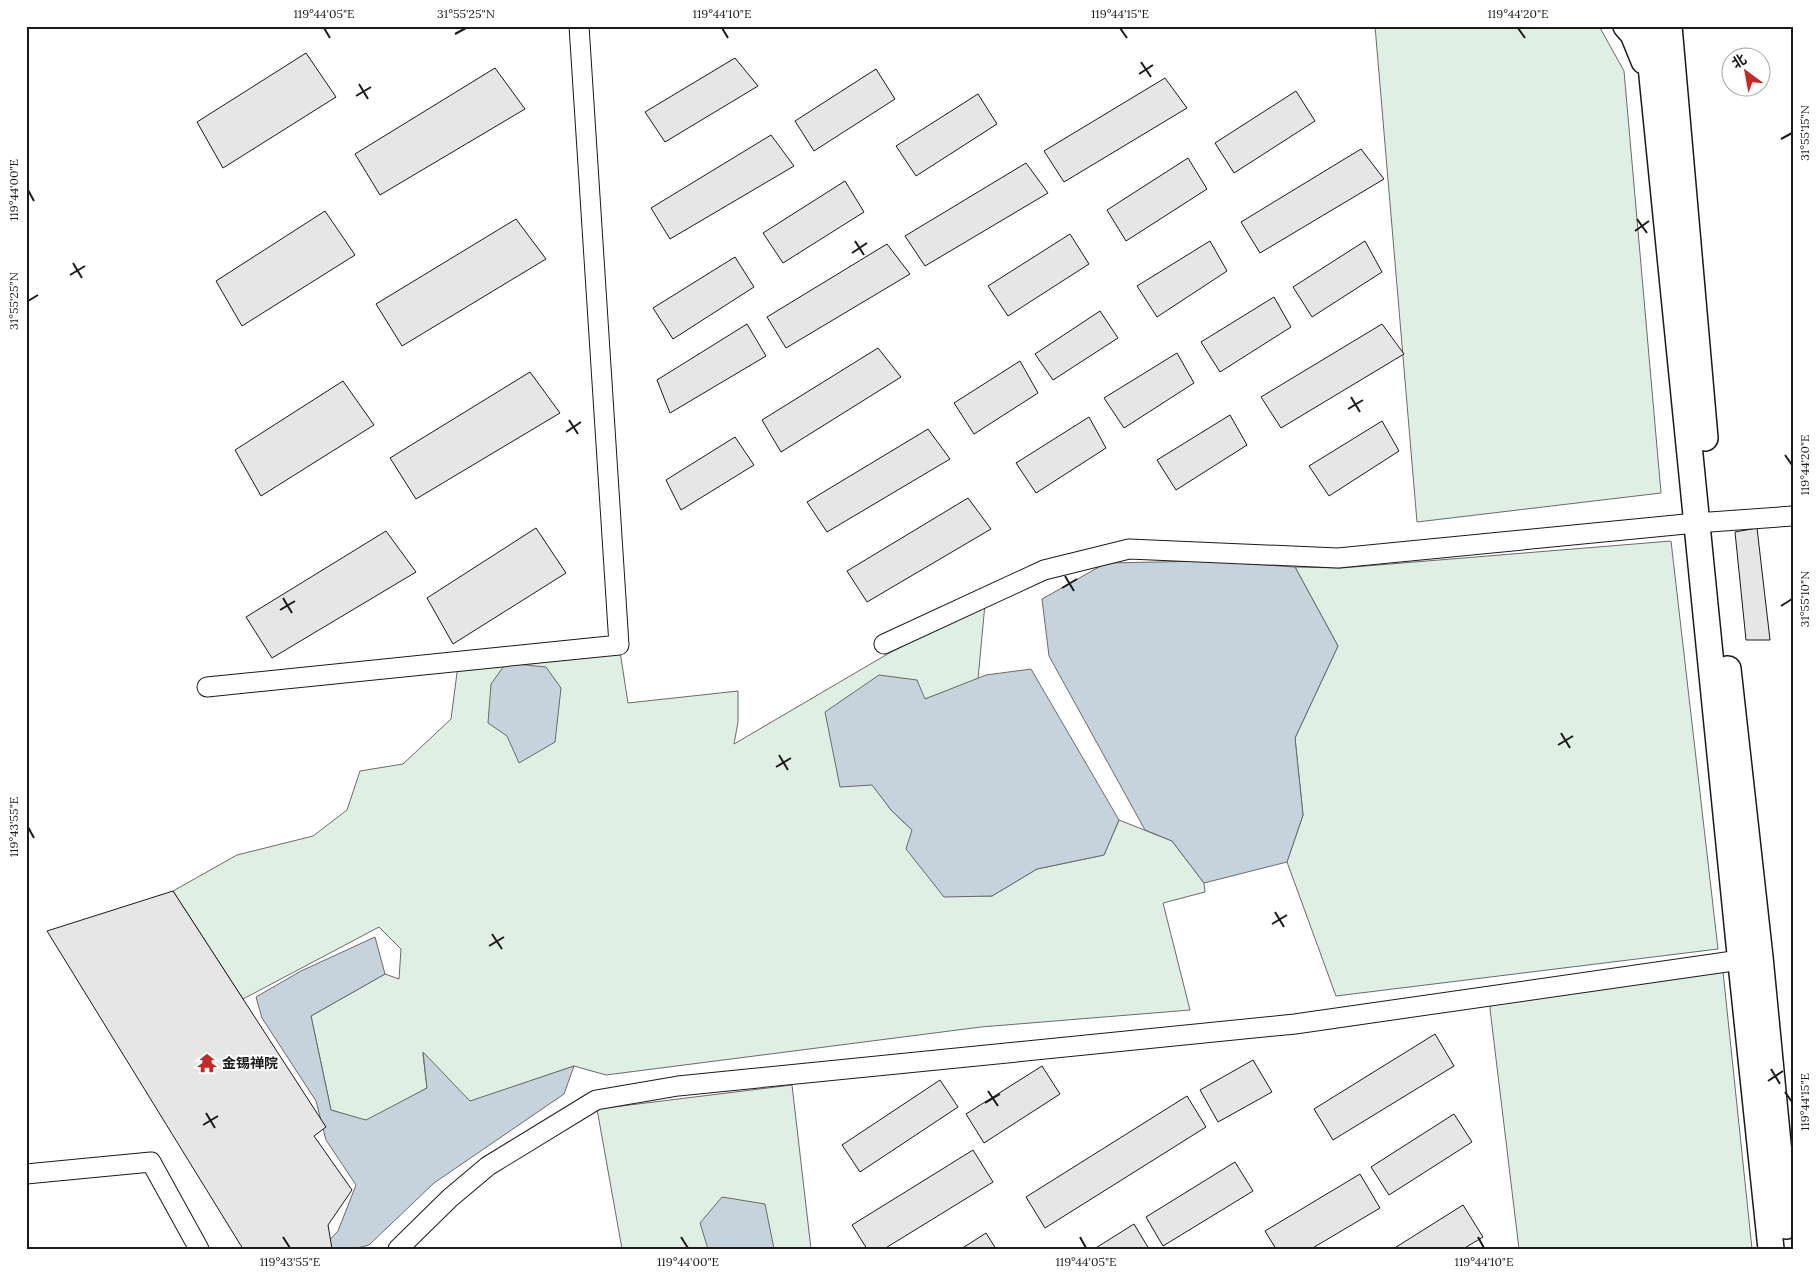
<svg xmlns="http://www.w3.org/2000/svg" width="1819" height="1275" font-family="Lora,'Noto Sans SC',serif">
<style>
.green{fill:#e0efe3;stroke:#6a6a6a}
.water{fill:#c6d2dc;stroke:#6a6a6a}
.building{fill:#e6e6e6;stroke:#1a1a1a}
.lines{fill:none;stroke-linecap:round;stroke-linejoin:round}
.minor-casing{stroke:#1a1a1a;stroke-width:21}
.major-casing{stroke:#1a1a1a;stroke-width:28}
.minor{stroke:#fff;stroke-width:19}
.major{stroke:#fff;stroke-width:25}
.ticks{fill:none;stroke:#1a1a1a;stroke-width:2}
.labels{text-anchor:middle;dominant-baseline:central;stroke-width:4;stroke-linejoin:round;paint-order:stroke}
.poi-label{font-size:14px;font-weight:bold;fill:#1a1a1a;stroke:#fff;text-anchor:start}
.neatline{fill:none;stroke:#1a1a1a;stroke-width:2}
.ticks-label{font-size:12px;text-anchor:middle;fill:#1a1a1a}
</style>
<rect width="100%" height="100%" fill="#fff"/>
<!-- green -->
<g class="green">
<polygon points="1375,26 1599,26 1624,71 1661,493 1417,522"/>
<polygon points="1671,541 1718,949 1336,996 1287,862 1303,815 1295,738 1338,646 1295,567 1341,568"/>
<polygon points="985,604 978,679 925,699 872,784 891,810 912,830 944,896 992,896 1037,869 1104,855 1119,820 1172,841 1204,883 1205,892 1163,903 1190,1010 981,1027 606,1075 574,1066 470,1102 423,1054 427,1088 366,1121 331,1110 311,1016 385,974 399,979 401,949 379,927 243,999 173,891 237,855 313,836 347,810 360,771 403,764 451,719 458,665 619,645 628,703 738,691 738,722 734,744 891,652"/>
<polygon points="1722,962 1752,1249 1519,1249 1490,1009 1492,996"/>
<polygon points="792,1085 811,1249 622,1249 597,1109"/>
</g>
<!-- water -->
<g class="water">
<polygon points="1208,561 1295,567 1338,646 1295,738 1303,815 1287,862 1204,883 1172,841 1145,830 1049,656 1042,599 1106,563"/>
<polygon points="506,663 546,667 561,688 555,742 519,763 507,736 488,723 491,684"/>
<polygon points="1031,669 1119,820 1104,855 1037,869 992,896 944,897 906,849 912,830 891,810 872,785 840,787 825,712 879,675 917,680 925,699 986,675"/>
<polygon points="375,937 385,974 311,1016 331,1110 366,1120 427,1088 423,1052 470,1101 574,1066 564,1094 434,1183 369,1245 353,1249 321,1249 338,1231 356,1185 326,1140 316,1101 262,1018 256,997 301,971"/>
<polygon points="722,1197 765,1204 774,1249 708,1249 700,1223"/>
</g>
<!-- building -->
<g class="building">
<polygon points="306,53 336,97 223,168 197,122"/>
<polygon points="735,58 758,86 665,142 645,112"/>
<polygon points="495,68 525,109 380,195 355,154"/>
<polygon points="876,69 895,99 814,151 795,121"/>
<polygon points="1165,78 1187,108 1064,182 1044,151"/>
<polygon points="1296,91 1315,121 1234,173 1215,143"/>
<polygon points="978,94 997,124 916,176 896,146"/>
<polygon points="771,135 794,166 670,239 651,208"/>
<polygon points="1361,149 1384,179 1260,253 1241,222"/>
<polygon points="1188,158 1207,189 1126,241 1107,210"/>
<polygon points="1026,163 1048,193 925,266 905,236"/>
<polygon points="845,181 864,212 783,263 763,233"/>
<polygon points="325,211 355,255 242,326 216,281"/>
<polygon points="516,219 546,259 402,346 376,304"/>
<polygon points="1070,234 1089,264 1008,316 988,286"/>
<polygon points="1210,241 1227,271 1157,317 1137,286"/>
<polygon points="1365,241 1382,272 1312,317 1293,287"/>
<polygon points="887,244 910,274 786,348 767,317"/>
<polygon points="735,257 754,287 673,339 653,308"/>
<polygon points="1274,297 1291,327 1220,372 1201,342"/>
<polygon points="1100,311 1118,338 1053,380 1035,354"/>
<polygon points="747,324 766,356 670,413 657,380"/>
<polygon points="1382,324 1404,354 1281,428 1261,397"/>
<polygon points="878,348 901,377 781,452 762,420"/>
<polygon points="1177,353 1194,383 1124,428 1104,398"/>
<polygon points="1020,361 1038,393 974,434 954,403"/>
<polygon points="530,372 560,413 416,499 390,458"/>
<polygon points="343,381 374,425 261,496 235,450"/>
<polygon points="1230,415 1247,445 1176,490 1157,460"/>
<polygon points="1089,417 1106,448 1036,493 1016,463"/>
<polygon points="1382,421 1399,451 1329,496 1309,466"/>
<polygon points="928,429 950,459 827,532 807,502"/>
<polygon points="735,437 754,465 681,510 666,480"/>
<polygon points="968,498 991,529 867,602 847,571"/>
<polygon points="536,528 566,573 453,644 427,598"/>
<polygon points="1757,528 1770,640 1746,640 1735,532"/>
<polygon points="386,531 416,572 272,658 246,617"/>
<polygon points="173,891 326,1127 314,1136 352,1190 328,1225 332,1249 243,1249 47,931"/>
<polygon points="1435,1034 1454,1066 1333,1140 1314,1109"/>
<polygon points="1253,1060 1272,1092 1218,1122 1200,1090"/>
<polygon points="1042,1066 1060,1094 984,1143 966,1114"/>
<polygon points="940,1080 958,1107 860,1172 842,1145"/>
<polygon points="1187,1096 1206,1127 1045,1228 1026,1197"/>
<polygon points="1454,1114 1472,1142 1389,1195 1371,1167"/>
<polygon points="973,1150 993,1182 884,1249 867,1249 852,1225"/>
<polygon points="1235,1162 1253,1191 1163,1246 1146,1217"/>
<polygon points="1360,1174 1380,1208 1311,1249 1276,1249 1265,1231"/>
<polygon points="1463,1205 1483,1237 1463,1249 1393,1249"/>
<polygon points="1134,1224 1149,1249 1094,1249"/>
<polygon points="986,1233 996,1249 961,1249"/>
</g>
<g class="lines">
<defs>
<g id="minor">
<polyline points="884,644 1044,570 1129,549 1338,558 1696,523 1793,516"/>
<polyline points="207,687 619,645 579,26"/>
<polyline points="26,1174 151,1162 199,1249"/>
<polyline points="398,1249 450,1198 488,1166 596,1100 678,1086 1295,1024 1754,958"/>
</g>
<g id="major">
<polyline points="1626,26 1633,34 1644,61"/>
<polyline points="1647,26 1739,944 1771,1249"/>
<polyline points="1669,26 1705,438"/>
<polyline points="1728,669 1760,957 1786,1226"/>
</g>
</defs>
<!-- minor casing -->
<use href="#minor" class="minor-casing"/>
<!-- major casing -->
<use href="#major" class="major-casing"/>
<!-- minor -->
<use href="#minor" class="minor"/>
<!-- major -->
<use href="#major" class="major"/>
</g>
<!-- ticks -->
<path class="ticks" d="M 324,28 L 330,38M 722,28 L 728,38M 1120,28 L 1127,38M 1518,28 L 1525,38M 455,34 L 466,28M 1141,62 L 1151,77M 1139,74 L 1153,65M 359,84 L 368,99M 356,96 L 371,87M 1781,139 L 1792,133M 28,190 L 34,201M 1637,219 L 1647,233M 1635,231 L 1649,221M 855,241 L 864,255M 852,253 L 867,243M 73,263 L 82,278M 70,275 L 85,266M 28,301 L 38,295M 1351,397 L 1360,412M 1348,409 L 1363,400M 569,420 L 578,434M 566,432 L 581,422M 1785,455 L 1792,465M 1065,576 L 1074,591M 1062,588 L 1077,579M 283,598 L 292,613M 1781,606 L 1792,599M 280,610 L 295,601M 1561,733 L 1570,748M 1558,745 L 1573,736M 779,755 L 788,770M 776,767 L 791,758M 28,827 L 34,838M 1275,912 L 1284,927M 1272,924 L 1287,915M 492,934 L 502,949M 489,946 L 504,937M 1771,1069 L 1780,1084M 1768,1081 L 1783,1071M 988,1091 L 998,1106M 1785,1092 L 1792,1102M 985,1103 L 1000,1094M 206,1113 L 215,1128M 203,1125 L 218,1116M 283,1237 L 290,1248M 681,1237 L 688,1248M 1080,1237 L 1086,1248M 1478,1237 L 1484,1248"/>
<!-- icons -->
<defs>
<symbol id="temple-bare" viewBox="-9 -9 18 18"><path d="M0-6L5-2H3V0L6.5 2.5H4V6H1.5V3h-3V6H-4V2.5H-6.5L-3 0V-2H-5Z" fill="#c62828" stroke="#fff" stroke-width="2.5" paint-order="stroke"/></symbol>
</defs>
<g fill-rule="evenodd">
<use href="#temple-bare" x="193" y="1049" width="28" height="28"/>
</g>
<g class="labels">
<!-- poi labels -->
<g class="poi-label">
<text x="222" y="1063">金锡禅院</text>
</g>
</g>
<!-- border -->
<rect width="1819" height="1275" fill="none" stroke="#ffffff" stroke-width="55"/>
<!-- north arrow -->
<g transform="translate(1746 72) rotate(328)"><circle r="24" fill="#ffffff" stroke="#a3a3a3"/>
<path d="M0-4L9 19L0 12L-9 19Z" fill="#c62828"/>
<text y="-8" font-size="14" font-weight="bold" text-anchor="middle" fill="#1a1a1a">北</text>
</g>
<rect x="28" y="28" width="1764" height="1220" class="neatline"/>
<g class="ticks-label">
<text x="324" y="18">119°44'05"E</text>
<text x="466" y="18">31°55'25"N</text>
<text x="722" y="18">119°44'10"E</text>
<text x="1120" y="18">119°44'15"E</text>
<text x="1518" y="18">119°44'20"E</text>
<text transform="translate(1805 133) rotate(-90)" y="4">31°55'15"N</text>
<text transform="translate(14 190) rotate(-90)" y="4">119°44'00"E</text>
<text transform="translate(14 301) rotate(-90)" y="4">31°55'25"N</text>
<text transform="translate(1805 465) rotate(-90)" y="4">119°44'20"E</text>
<text transform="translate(1805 599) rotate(-90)" y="4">31°55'10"N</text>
<text transform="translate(14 827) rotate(-90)" y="4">119°43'55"E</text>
<text transform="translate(1805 1102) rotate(-90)" y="4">119°44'15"E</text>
<text x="290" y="1266">119°43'55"E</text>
<text x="688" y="1266">119°44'00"E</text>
<text x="1086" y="1266">119°44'05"E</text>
<text x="1484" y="1266">119°44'10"E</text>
</g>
</svg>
